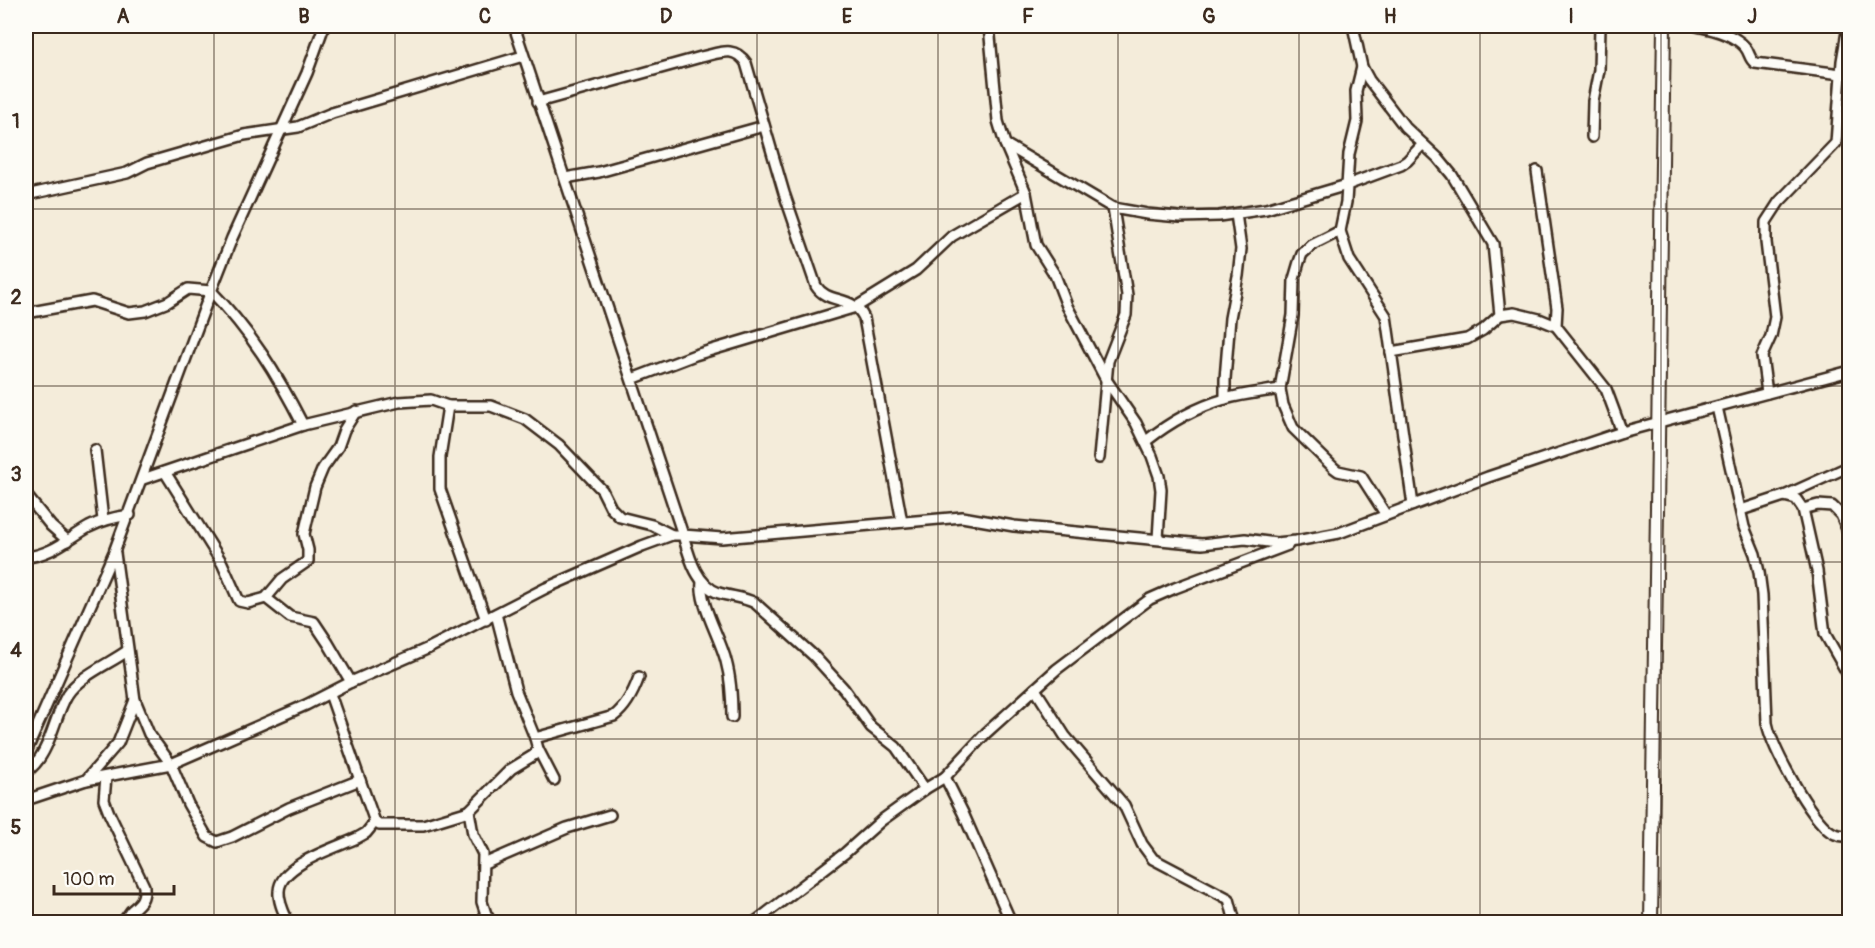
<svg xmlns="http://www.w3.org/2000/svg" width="1875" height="948" font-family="Pangolin,sans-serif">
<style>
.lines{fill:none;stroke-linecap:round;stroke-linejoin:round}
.minor-casing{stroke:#3b2a1e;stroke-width:14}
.tertiary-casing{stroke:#3b2a1e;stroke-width:16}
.minor{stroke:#fdfcf7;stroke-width:9}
.tertiary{stroke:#fdfcf7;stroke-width:12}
.grid{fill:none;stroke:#3b2a1e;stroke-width:1.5;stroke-opacity:0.55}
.neatline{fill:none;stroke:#3b2a1e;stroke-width:2}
.grid-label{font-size:20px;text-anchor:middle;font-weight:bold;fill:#3b2a1e}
</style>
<rect width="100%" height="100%" fill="#f4ecda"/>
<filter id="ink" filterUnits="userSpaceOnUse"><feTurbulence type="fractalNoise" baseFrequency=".0167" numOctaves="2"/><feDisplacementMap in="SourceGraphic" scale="12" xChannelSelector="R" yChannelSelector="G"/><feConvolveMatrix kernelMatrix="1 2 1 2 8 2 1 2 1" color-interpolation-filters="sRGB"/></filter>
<g filter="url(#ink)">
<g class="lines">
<defs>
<g id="minor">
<polyline points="514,26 683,535 722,538 962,517 1014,526 1202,544 1245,539 1276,543 1296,541 1339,533 1488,477 1622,432 1850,371"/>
<polyline points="989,26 998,121 1005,144 1026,193 1036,245 1055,275 1067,306 1105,378 1136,423 1152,456 1159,476 1161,490 1158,539"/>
<polyline points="1353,26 1362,67 1369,80 1405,127 1438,158 1452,175 1493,244 1500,315"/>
<path d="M 1697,26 C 1713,29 1734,34 1745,47 C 1750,53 1749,59 1755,63 L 1841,74"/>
<polyline points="1362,67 1356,91 1357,121 1349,154 1346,202 1340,231 1349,259 1386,316 1413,505"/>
<path d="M 538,102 L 701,57 C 720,53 734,45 746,63 L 784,193 L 816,286 C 828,305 853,294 864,318 L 902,522"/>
<polyline points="1592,137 1593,101 1599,70 1600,26"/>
<polyline points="1005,144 1113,208 1147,214 1180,217 1219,216 1266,209 1347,185 1401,165 1407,161 1423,144"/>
<polyline points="1537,171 1557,308 1556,326"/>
<polyline points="565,178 599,172 764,126"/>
<polyline points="26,195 127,173 147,163 244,135 298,127 332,113 523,56"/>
<polyline points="1340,231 1312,245 1302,254 1299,262 1294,279 1293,315 1280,389 1283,405 1293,428 1334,468 1338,471 1361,476 1386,515"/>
<path d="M 26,313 L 92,301 L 129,313 L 145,311 L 168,302 L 188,289 L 211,291 C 251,332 277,374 303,425"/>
<polyline points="1391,352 1467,339 1483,330 1500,315 1514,313 1539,319 1556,326 1606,389 1622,432"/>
<polyline points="632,379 695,355 856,307 916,270 952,236 1026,193"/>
<polyline points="1767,393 1762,356 1771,336 1775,317 1766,242 1766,222 1779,202 1836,143 1842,61 1848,26"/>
<polyline points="1225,399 1225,379 1230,318 1238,276 1241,249 1236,214"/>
<polyline points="448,406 440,457 440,489 486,620"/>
<path d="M 1717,407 L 1744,527 L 1755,554 L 1759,572 L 1762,595 L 1767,723 C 1772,748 1810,818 1831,832 C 1837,836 1843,836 1850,836"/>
<path d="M 1146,441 C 1169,423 1197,407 1225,399 C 1242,394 1262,392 1280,389"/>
<polyline points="95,450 103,520"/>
<polyline points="1099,458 1108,361 1126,315 1127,295 1113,208"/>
<polyline points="165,472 222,563 239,601 248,603 266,598 290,617 314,622 328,643 351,682"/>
<polyline points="143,479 303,425 399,402 431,400 448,406 491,406 525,419 559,445 602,490 611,508 620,517 652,525 672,535"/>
<polyline points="26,495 51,526 68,541"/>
<polyline points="1784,496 1796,499 1803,509 1817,571 1825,634 1850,678"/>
<polyline points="1803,509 1818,505 1832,506 1841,515 1850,536"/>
<polyline points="1741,510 1784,496 1850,466"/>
<path d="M 26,557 C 51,555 68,539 89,527 C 102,520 115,517 130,515"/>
<path d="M 702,581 C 699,604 720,637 726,661 C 731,679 732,698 732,717"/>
<polyline points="266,598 282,579 308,561 308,550 304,534 315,487 323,468 338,447 344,430 356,411"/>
<polyline points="1035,689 1065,736 1124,805 1142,844 1153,859 1229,899 1235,922"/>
<polyline points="135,700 149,734 171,764 188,804 207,837 217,842 232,837 289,808 360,780 330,694"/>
<path d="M 535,738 L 614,716 C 626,707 634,691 639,677"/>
<polyline points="538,749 554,780"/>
<polyline points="26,752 114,552 206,304 232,238 307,73 324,26"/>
<path d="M 26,772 C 50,756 53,719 67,695 C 79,676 109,664 127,651"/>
<path d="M 106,777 L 104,800 L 109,813 L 144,886 C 145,900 140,903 131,911 C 128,915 126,919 122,922"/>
<polyline points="945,777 963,813 1011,922"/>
<polyline points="86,780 118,743 135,700 115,553"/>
<polyline points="360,780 375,822 379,825 423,825 469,811"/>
<path d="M 26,800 L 86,780 L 171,764 L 306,705 L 351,682 L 429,648 L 546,588 L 642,546 L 672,535 L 683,535 C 689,556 696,585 719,593 C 732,597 743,597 755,603 L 814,656 L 844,689 L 871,727 L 896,747 L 925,789"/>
<polyline points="484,864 567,828 610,815"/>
<path d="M 288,922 C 284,913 278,901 279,891 C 280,864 336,848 357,838 L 366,833 L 375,822"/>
<polyline points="491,922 486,914 482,902 483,854 473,834 469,811 511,769 534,755 538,749 535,738 516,691 496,614"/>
<polyline points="755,922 845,853 882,820 925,789 945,777 986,733 1057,669 1130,614 1150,599 1175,588 1288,545"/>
</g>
<polyline id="tertiary" points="1651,922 1664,26"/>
</defs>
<!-- minor casing -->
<use href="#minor" class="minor-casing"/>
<!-- tertiary casing -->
<use href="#tertiary" class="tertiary-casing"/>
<!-- minor -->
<use href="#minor" class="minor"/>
<!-- tertiary -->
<use href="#tertiary" class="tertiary"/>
</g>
</g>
<!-- grid -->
<path class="grid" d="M 214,26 L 214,922M 395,26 L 395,922M 576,26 L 576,922M 757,26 L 757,922M 938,26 L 938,922M 1118,26 L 1118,922M 1299,26 L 1299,922M 1480,26 L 1480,922M 1661,26 L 1661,922M 26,209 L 1850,209M 26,386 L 1850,386M 26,562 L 1850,562M 26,739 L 1850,739"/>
<!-- margin -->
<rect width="1875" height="948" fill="none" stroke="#fdfcf7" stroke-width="66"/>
<!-- scale -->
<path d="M54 885v9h120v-9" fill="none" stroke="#3b2a1e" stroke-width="3"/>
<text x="63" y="885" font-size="18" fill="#3b2a1e" stroke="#fdfcf7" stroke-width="4.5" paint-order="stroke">100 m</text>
<rect x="33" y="33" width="1809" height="882" class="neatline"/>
<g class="grid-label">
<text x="123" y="23">A</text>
<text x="304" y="23">B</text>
<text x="485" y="23">C</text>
<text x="666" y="23">D</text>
<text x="847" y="23">E</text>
<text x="1028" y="23">F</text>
<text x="1209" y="23">G</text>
<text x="1390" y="23">H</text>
<text x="1571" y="23">I</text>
<text x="1752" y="23">J</text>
<text x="16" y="128">1</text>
<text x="16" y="304">2</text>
<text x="16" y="481">3</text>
<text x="16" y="657">4</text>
<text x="16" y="834">5</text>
</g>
</svg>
